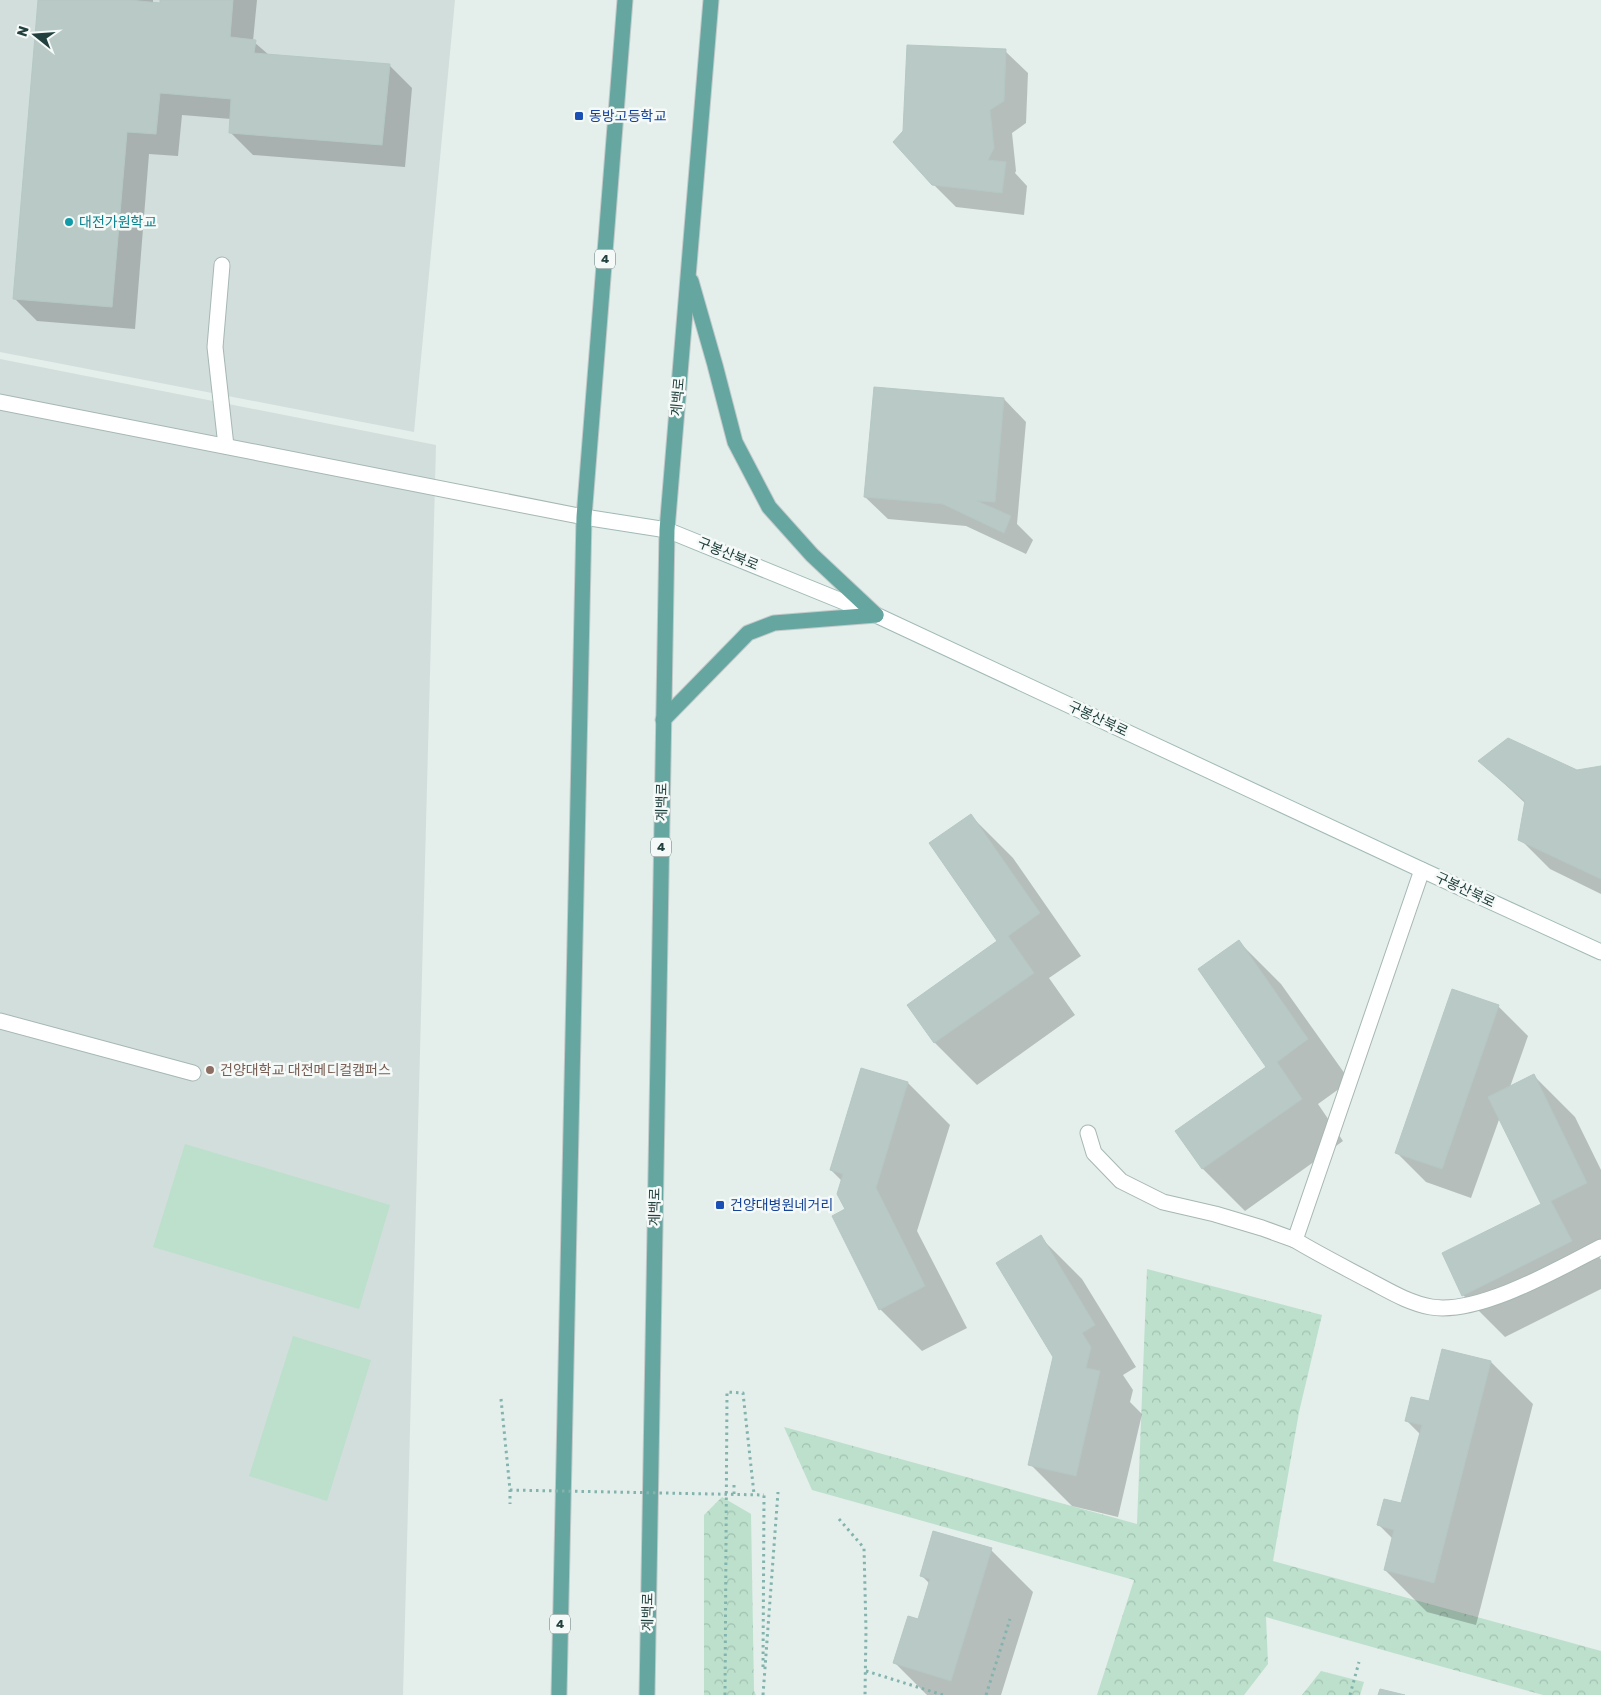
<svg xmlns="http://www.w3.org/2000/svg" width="1601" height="1695" font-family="Rubik,'Noto Sans KR',sans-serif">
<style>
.built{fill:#d2dedb}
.grass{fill:#bce0cc}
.park{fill:url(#park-crowns)}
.shadow{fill:#0003}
.building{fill:#b9c9c5;stroke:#b5c8c4}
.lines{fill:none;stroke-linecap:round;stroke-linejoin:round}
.lane-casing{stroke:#a6b7b4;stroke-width:17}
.secondary-casing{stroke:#a1bab6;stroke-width:17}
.primary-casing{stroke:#c1cac9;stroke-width:17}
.path{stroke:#82b3ad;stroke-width:3;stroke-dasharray:2.5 4;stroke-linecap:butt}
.lane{stroke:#fff;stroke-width:15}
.secondary{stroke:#fff;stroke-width:15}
.primary{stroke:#66a6a1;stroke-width:15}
.path-bridge{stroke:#82b3ad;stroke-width:3;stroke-dasharray:2.5 4;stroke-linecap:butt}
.transit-dot{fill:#1a4fb4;stroke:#f5faf8;stroke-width:2}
.culture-dot{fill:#0f9aa8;stroke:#f5faf8;stroke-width:2}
.education-dot{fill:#8d6e63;stroke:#f5faf8;stroke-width:2}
.labels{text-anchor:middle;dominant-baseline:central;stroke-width:5;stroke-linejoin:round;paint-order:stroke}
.shield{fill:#f5faf8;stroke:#617876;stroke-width:1}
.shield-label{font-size:12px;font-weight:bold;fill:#22413e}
.transit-label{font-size:14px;fill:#164399;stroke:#f5faf8;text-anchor:start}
.culture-label{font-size:14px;fill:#0d838f;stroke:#f5faf8;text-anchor:start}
.street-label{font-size:14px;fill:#22413e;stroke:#f5faf8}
.education-label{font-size:14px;fill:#785e54;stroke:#f5faf8;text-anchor:start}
</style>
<defs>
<pattern id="park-crowns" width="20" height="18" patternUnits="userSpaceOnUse" patternTransform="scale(1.25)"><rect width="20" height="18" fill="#bce0cc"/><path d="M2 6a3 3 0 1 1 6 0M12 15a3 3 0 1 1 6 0" fill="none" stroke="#a1c1b0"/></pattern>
</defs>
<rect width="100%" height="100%" fill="#e4eeeb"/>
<!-- built -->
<g class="built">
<polygon points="0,0 455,0 414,432 0,352"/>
<polygon points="0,359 436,445 403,1695 0,1695"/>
</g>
<!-- grass -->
<g class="grass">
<polygon points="185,1144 390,1205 359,1309 153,1247"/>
<polygon points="293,1336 371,1360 327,1501 249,1476"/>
</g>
<!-- park -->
<g class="park">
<polygon points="1147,1269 1322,1315 1299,1412 1273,1561 1601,1651 1601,1695 1543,1695 1266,1617 1268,1664 1244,1695 1097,1695 1134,1580 812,1490 784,1427 1137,1524"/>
<polygon points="722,1497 751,1514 754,1691 756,1695 704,1695 704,1515"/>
<polygon points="1321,1671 1364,1682 1360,1695 1302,1695"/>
</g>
<!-- shadow -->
<g class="shadow">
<polygon points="39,0 153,0 153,4 161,4 162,0 257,0 253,41 269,55 389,65 412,88 405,167 253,155 230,132 231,119 182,115 178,156 149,154 135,329 37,321 14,298"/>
<polygon points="1005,51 1028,73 1026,123 1012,133 1016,171 1015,173 1027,186 1024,215 956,207 933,184"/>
<polygon points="1004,399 1026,422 1017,524 1033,540 1026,554 966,526 888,519 865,497"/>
<polygon points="1480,761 1577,772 1601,767 1601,894 1550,869 1520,839 1526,804"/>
<polygon points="971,816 1013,858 1081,956 1049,978 1075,1015 977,1085 935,1043 909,1005 999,941"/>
<polygon points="1239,942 1281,984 1350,1081 1318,1104 1343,1141 1245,1211 1203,1169 1177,1131 1268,1067"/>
<polygon points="1498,1006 1528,1036 1510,1087 1533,1075 1575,1117 1601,1170 1601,1239 1593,1243 1601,1260 1601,1289 1505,1337 1463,1295 1543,1205 1500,1117 1471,1198 1426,1182 1396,1152"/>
<polygon points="908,1083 950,1125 917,1231 967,1328 922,1351 880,1309 846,1210 842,1181 831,1170"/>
<polygon points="1040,1237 1082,1279 1136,1367 1123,1375 1133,1390 1130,1402 1142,1414 1118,1517 1072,1506 1030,1464 1054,1356"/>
<polygon points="1491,1362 1533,1404 1476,1625 1427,1612 1385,1570 1393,1539 1379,1525 1402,1505 1420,1434 1406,1420 1430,1402"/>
<polygon points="991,1550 1033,1592 1001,1695 927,1695 895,1663 919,1621 930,1584 921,1575"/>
</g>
<!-- building -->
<g class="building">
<polygon points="38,0 129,0 160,3 160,0 233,0 230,37 256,40 254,53 390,64 382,145 229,133 231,99 160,93 156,134 127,132 112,307 13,299"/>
<polygon points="907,45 1006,49 1004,101 990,110 994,148 988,160 1006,162 1002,193 932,185 893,142 903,131"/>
<polygon points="874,387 1004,398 995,502 977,501 1011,516 1004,533 943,504 864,497"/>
<polygon points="1508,738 1577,770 1601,766 1601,879 1518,840 1525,801 1478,761"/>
<polygon points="971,814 1040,913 1008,936 1034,973 934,1043 907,1005 997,941 929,843"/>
<polygon points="1239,940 1308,1039 1277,1062 1302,1099 1202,1169 1175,1131 1266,1067 1198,969"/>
<polygon points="1452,989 1499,1005 1442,1169 1395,1153"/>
<polygon points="861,1068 908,1082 876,1188 925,1286 879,1310 832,1216 845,1209 837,1194 843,1174 830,1170"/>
<polygon points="1534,1074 1587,1183 1551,1201 1572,1241 1462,1296 1442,1253 1541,1204 1488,1097"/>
<polygon points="1041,1235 1095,1325 1082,1333 1091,1347 1086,1368 1100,1371 1076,1476 1028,1465 1053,1357 996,1263"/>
<polygon points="1442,1349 1491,1361 1434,1583 1384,1570 1394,1530 1377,1525 1384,1499 1401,1503 1422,1425 1405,1421 1411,1397 1429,1401"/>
<polygon points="933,1531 992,1548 951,1681 893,1663 908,1616 918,1619 930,1579 920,1576"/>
<polygon points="1380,1689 1405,1695 1378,1695"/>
</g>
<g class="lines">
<defs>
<g id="lane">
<polyline points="222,265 215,347 226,446"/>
<polyline points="0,402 584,517"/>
<path d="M 1422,870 L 1295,1240 C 1320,1255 1346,1268 1372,1282 C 1391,1292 1409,1303 1431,1307 C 1479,1315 1558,1269 1601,1247"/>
<polyline points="0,1021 193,1073"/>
<polyline points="1088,1133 1094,1153 1121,1181 1163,1202 1215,1214 1262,1228 1295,1240"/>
</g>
<polyline id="secondary" points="584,517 667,530 876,615 1422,870 1601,952"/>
<g id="primary">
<polyline points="691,281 715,365 735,442 769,507 812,555 876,615"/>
<polyline points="663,720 748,633 774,623 876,615"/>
<polyline points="559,1695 584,517 625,0"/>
<polyline points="647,1695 667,530 711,0"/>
</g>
</defs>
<!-- lane casing -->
<use href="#lane" class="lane-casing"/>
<!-- secondary casing -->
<use href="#secondary" class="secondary-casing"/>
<!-- primary casing -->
<use href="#primary" class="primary-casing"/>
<!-- path -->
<g class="path">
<polyline points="501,1399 510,1490 510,1504"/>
<polyline points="734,1494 734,1481"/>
<polyline points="839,1519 864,1548 866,1630 865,1695"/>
<polyline points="763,1667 764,1495"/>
<polyline points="866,1671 943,1695"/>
<polyline points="725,1695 727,1392 743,1393 754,1494"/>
<polyline points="763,1695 778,1492"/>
<polyline points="986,1695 1010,1619"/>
<polyline points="1350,1695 1359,1662"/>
</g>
<!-- lane -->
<use href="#lane" class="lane"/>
<!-- secondary -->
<use href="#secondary" class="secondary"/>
<!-- primary -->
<use href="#primary" class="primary"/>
<!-- path-bridge -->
<polyline class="path-bridge" points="510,1490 764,1495"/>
</g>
<!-- markers -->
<g class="transit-dot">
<rect x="574" y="111" width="10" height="10" rx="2.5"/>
<rect x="715" y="1200" width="10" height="10" rx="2.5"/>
</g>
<circle class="culture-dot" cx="69" cy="222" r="5"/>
<circle class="education-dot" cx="210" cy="1070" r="5"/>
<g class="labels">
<!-- shield labels -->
<g class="shield">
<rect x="595" y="249.5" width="20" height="19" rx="4"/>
<rect x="651" y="837.5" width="20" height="19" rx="4"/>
<rect x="550" y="1614.5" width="20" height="19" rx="4"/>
</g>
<g class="shield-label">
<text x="605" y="259">4</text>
<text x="661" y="847">4</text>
<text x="560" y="1624">4</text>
</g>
<!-- transit labels -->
<g class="transit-label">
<text x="589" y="116">동방고등학교</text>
<text x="730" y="1205">건양대병원네거리</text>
</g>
<!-- culture labels -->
<g class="culture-label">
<text x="79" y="222">대전가원학교</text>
</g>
<!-- street labels -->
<g class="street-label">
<text transform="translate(678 397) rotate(-85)">계백로</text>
<text transform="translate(728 554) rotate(22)">구봉산북로</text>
<text transform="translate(1098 719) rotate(25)">구봉산북로</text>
<text transform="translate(662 802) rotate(-89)">계백로</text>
<text transform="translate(1465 890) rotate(25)">구봉산북로</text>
<text transform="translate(655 1207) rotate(-89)">계백로</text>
<text transform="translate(648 1612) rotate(-89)">계백로</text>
</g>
<!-- education labels -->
<g class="education-label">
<text x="220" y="1070">건양대학교 대전메디컬캠퍼스</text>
</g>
</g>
<!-- north arrow -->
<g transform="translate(35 35) rotate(287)" stroke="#f5faf8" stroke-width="4" paint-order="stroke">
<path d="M0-4L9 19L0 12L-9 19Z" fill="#22413e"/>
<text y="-8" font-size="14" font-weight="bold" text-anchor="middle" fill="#22413e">N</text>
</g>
</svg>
